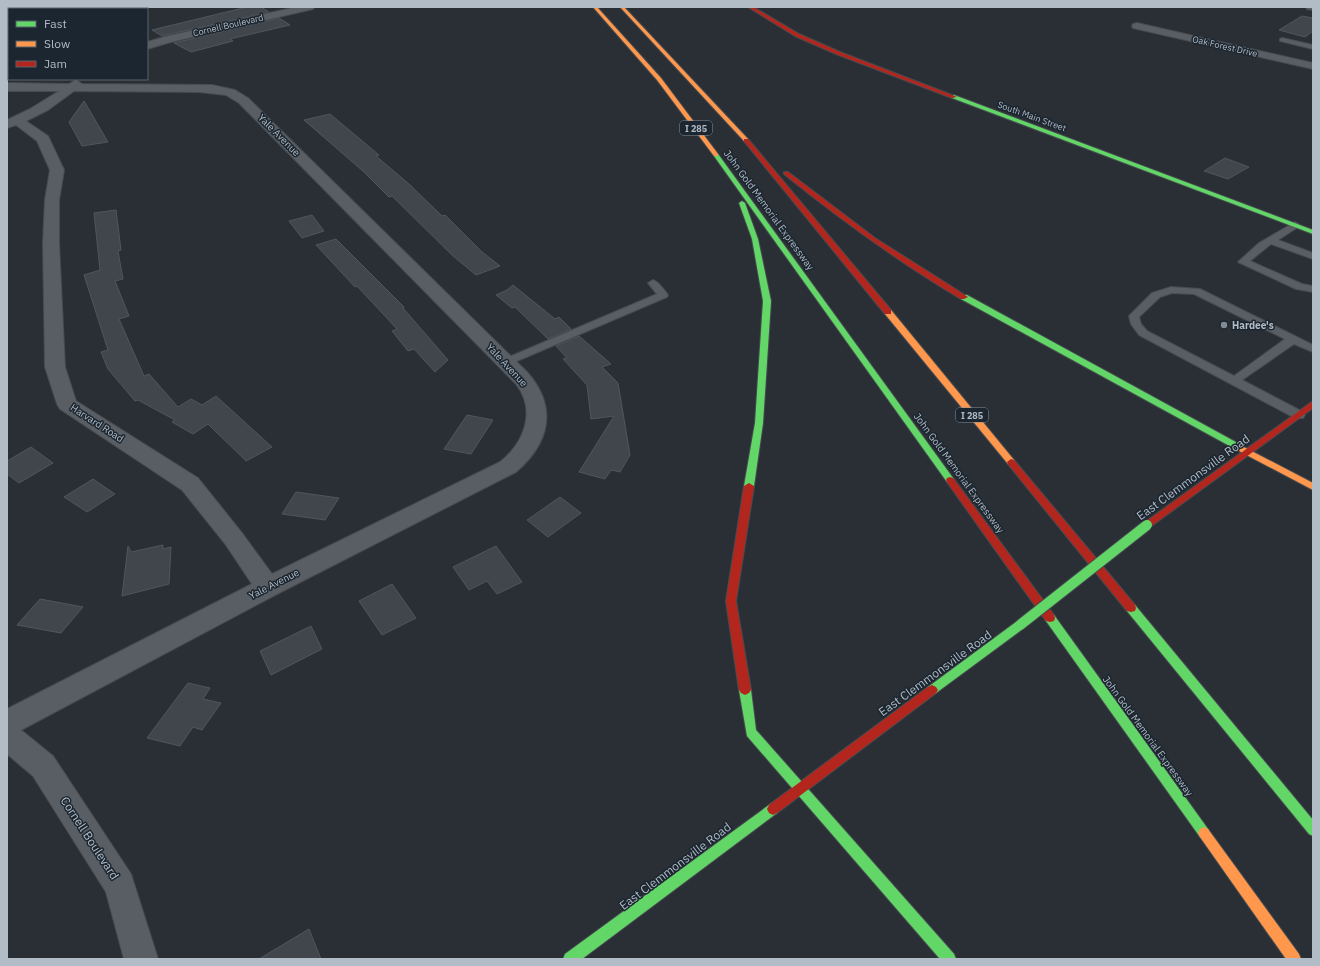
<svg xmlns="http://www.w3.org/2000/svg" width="1320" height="966" font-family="'IBM Plex Sans',sans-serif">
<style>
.building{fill:#41464c;stroke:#50565d}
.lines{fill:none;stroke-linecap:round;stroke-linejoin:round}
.lane-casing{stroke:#464b50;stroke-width:2}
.street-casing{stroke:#464b50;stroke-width:2}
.fast-casing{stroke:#464b50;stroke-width:2}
.slow-casing{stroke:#464b50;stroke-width:2}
.jam-casing{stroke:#464b50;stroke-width:2}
.lane{fill:#585e63;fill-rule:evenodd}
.street{fill:#585e63;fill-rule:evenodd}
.fast{fill:#63d668;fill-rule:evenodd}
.slow{fill:#ff974d;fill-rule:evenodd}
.jam{fill:#b3261e;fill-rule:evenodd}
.fast-bridge-casing{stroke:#464b50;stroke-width:12;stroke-linecap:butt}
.fast-bridge{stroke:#63d668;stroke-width:10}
.poi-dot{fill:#818b94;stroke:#1c2630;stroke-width:1.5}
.labels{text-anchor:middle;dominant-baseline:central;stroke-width:3;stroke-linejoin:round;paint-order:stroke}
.far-street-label{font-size:9px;fill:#b1bcc7;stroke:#1c2630}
.shield{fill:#1c2630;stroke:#848f9a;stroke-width:1}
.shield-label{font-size:9px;font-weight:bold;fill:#b1bcc7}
.street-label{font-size:10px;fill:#b1bcc7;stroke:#1c2630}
.poi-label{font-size:10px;font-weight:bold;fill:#b1bcc7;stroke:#1c2630;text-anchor:start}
.near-street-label{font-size:12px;fill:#b1bcc7;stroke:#1c2630}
</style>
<rect width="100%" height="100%" fill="#292f35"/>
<!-- building -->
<g class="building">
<polygon points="247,7 261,7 269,12 162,36 152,30"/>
<polygon points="1302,16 1313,18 1313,31 1305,37 1279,30"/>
<polygon points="279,18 290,25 230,39 233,41 191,52 174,43"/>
<polygon points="84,101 108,142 82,146 69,122"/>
<polygon points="330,114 379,155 376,156 409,184 442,216 445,215 481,251 500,266 476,275 453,256 392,196 389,197 364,172 304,120"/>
<polygon points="1225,158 1249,167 1228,179 1204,171"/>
<polygon points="116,210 121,250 118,251 123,279 115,281 129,316 119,319 144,376 149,374 178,407 191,399 202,405 216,396 272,447 246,461 208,424 193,434 172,422 175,420 138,400 135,401 108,369 101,352 108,350 84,275 100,270 94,213"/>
<polygon points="312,215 324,231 302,238 289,221"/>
<polygon points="336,239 404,307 403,308 448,360 435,372 414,349 408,351 392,331 397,329 357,286 355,287 316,245"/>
<polygon points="513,285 555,319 559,317 571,329 548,339 515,307 512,308 496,295 507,290"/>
<polygon points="579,336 611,364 602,367 618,383 630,455 620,472 611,470 605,479 579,472 614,416 591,419 587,385 563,359 567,358 556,346"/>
<polygon points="467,415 493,420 471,454 444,449"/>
<polygon points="31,447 53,463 19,483 7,474 7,461"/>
<polygon points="93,479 115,494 87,512 64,497"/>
<polygon points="296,492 339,498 325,520 282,514"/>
<polygon points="560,497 581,513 548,537 527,520"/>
<polygon points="163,545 163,549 171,547 169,584 122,596 128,546 131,552"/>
<polygon points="496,546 522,582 497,594 487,581 469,590 453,567"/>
<polygon points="392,584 416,618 382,635 359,601"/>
<polygon points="40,599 83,607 61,633 17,625"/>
<polygon points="311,626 322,649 271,675 260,651"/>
<polygon points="188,683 210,688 203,699 221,703 202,730 193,727 180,746 147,738"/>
<polygon points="309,929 321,959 259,959"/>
</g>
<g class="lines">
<defs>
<g id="lane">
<polygon points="1282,38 1313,45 1313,49 1280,41 1280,39"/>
<polygon points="1295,222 1300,225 1298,227 1278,240 1313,253 1313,259 1271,244 1250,261 1302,284 1313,286 1313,292 1296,289 1238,262 1259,243"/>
<path d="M 653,280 C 659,282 664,290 668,295 L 667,297 L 510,364 L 506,365 L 500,362 L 502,360 L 657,294 L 648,283 Z"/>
<path d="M 1171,287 L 1200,289 L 1313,345 L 1313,352 L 1294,344 L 1242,380 L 1303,412 L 1305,415 L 1303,418 L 1295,418 L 1139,335 L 1131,324 L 1129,316 L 1152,293 ZM 1172,293 L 1194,294 L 1285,339 L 1234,376 L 1147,331 L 1141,324 L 1139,317 L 1160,297 Z"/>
</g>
<g id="street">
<polygon points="41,7 61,7 60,9 40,9"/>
<polygon points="296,7 314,7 313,9 171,42 147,49 147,42 164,37"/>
<polygon points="1306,7 1313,7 1313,10 1307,9"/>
<rect x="7" y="14" width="2" height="6"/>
<polygon points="1137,23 1313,63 1313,69 1133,28 1132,26 1133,24"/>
<path d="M 76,80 L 82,84 L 212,85 L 235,90 L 248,98 L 527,372 C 558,407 550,443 516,472 L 277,594 L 21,730 L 53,756 L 131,874 L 158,959 L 124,959 L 106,892 L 33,776 L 7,754 L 7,709 L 252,584 L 226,545 L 182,490 L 60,409 L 57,404 L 45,367 L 43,243 L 45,200 L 50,170 L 37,141 L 16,125 L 7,128 L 7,120 L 30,109 L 59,91 L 7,91 L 7,83 L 69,84 ZM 74,91 L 199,92 L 226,95 L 239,103 L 516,384 C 537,411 524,443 500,462 L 272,574 L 242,533 L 198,478 L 76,401 L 65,367 L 59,243 L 59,200 L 64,170 L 48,136 L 26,121 L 48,110 Z"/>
</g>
<g id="fast">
<polygon points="954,95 1313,230 1313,234 952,98 951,97"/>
<polygon points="714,154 718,154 953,478 954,480 953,482 947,482 714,156"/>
<polygon points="742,201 745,203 758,239 771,301 763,423 754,486 749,489 744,486 755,423 763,301 752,239 739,203"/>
<polygon points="961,295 967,295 1243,446 1244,448 1240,451 1237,450 961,299"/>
<polygon points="1131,604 1135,605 1313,820 1313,836 1309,834 1127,611 1126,608 1127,605"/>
<polygon points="1050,614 1054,615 1208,829 1210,833 1208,837 1204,839 1200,837 1046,621 1045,618 1046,615"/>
<polygon points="1020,621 1024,622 1025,625 1024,628 936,693 932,695 928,693 926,690 928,687 1016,622"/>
<polygon points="745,685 749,687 751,690 756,730 954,954 956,959 940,959 747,736 739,690 741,687"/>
<polygon points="773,803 777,805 779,809 777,813 582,959 563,959 565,954 769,805"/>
</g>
<g id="slow">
<polygon points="593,7 597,7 661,78 718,154 718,156 714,156 657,80"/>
<polygon points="620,7 624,7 748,139 748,141 744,141"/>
<polygon points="885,310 891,310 1014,460 1015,462 1014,464 1008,464 885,314"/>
<polygon points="1240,445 1313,483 1313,490 1237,450 1236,448"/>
<polygon points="1204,827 1208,829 1299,954 1301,959 1286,959 1200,837 1198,833 1200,829"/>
</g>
<g id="jam">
<polygon points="748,7 753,7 799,34 840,52 957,97 952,98 836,54 795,36"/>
<polygon points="744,139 748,139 891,310 891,314 885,314 744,141"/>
<path d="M 784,172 L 788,172 L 875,238 L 968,297 L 964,299 L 961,299 C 899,262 841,220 784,174 Z"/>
<polygon points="1313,401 1313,408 1150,527 1144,527 1142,525 1144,523"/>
<polygon points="1011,459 1014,460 1135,605 1136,608 1135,611 1131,612 1127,611 1008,464 1007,462"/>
<polygon points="950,477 953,478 1054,615 1055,618 1054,621 1050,622 1046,621 947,482 946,480 947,478"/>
<polygon points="749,483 754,486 736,601 751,690 749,693 745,695 741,693 739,690 726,601 744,486"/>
<polygon points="932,685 936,687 938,690 936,693 777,813 773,815 769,813 767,809 769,805 928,687"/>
</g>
</defs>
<!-- lane casing -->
<use href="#lane" class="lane-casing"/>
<!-- street casing -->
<use href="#street" class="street-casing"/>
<!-- fast casing -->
<use href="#fast" class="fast-casing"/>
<!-- slow casing -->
<use href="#slow" class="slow-casing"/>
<!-- jam casing -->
<use href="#jam" class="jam-casing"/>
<!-- lane -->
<use href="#lane" class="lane"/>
<!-- street -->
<use href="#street" class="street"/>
<!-- fast -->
<use href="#fast" class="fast"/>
<!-- slow -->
<use href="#slow" class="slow"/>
<!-- jam -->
<use href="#jam" class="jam"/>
<defs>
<polyline id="fast-bridge" points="1020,625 1147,525"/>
</defs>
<!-- fast-bridge casing -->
<use href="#fast-bridge" class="fast-bridge-casing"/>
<!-- fast-bridge -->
<use href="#fast-bridge" class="fast-bridge"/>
</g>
<!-- markers -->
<circle class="poi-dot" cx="1224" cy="325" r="4"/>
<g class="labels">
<!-- far-street labels -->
<g class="far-street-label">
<text transform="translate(228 25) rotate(-13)">Cornell Boulevard</text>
<text transform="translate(1225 46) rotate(13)">Oak Forest Drive</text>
<text transform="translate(1032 116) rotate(20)">South Main Street</text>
</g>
<!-- shield labels -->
<g class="shield">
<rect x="680" y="121" width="32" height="14" rx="3"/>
<rect x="956" y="408" width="32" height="14" rx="3"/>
</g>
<g class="shield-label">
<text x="696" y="128">I 285</text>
<text x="972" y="415">I 285</text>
</g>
<!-- street labels -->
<g class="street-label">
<text transform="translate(279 135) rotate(45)">Yale Avenue</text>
<text transform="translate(769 210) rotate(54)">John Gold Memorial Expressway</text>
<text transform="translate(507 365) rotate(47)">Yale Avenue</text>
<text transform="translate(97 423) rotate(33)">Harvard Road</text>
<text transform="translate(959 473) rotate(54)">John Gold Memorial Expressway</text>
<text transform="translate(274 584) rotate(-27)">Yale Avenue</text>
<text transform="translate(1148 736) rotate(54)">John Gold Memorial Expressway</text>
</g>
<!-- poi labels -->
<g class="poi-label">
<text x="1232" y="325">Hardee's</text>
</g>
<!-- near-street labels -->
<g class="near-street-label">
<text transform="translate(1193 477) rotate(-36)">East Clemmonsville Road</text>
<text transform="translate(935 673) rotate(-36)">East Clemmonsville Road</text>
<text transform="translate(90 838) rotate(57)">Cornell Boulevard</text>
<text transform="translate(675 866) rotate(-37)">East Clemmonsville Road</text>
</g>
</g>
<!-- border -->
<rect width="1320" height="966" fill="none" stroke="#b1bcc7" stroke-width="16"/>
<!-- legend -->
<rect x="8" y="8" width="140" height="72" fill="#1c2630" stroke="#58626c"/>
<rect x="16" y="21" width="20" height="6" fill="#63d668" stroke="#58626c"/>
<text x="44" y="28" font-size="12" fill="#b1bcc7">Fast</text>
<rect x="16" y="41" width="20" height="6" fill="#ff974d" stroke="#58626c"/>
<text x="44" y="48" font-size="12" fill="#b1bcc7">Slow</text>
<rect x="16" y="61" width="20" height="6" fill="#b3261e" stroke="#58626c"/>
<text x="44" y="68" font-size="12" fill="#b1bcc7">Jam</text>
</svg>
